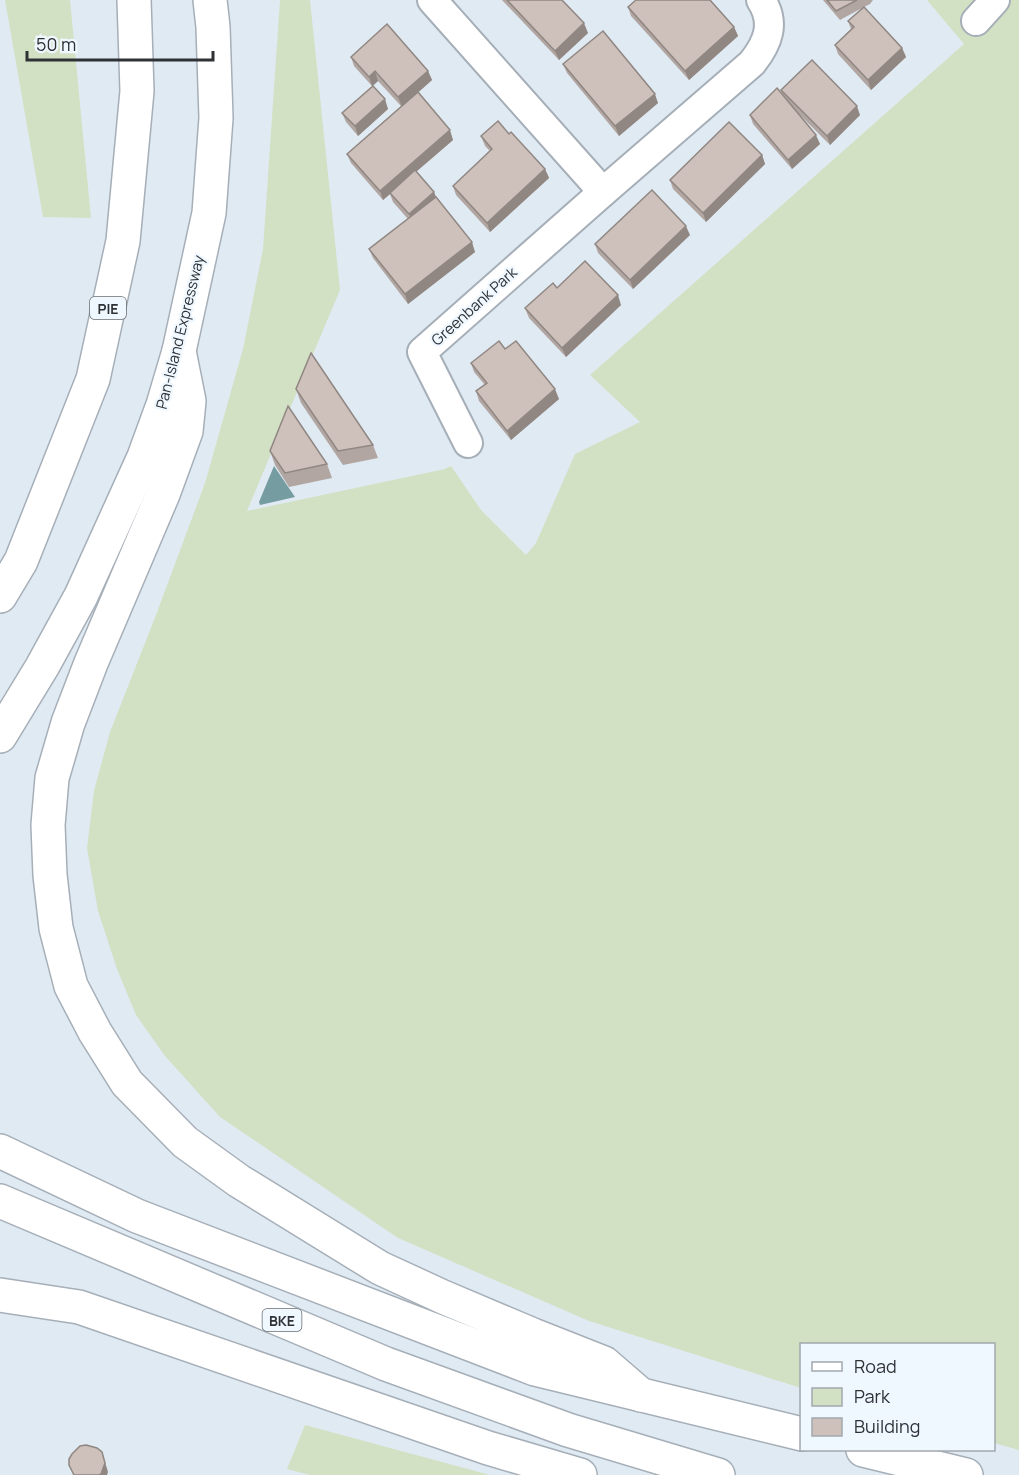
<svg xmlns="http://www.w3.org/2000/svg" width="1019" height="1475" font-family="Manrope,sans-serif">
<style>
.green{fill:#d2e1c4}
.water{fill:#759ca1}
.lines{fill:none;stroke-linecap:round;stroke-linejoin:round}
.minor-casing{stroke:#a6afb8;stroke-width:32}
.motorway-casing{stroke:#a6afb8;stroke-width:36}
.minor{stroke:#fff;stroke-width:28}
.motorway{stroke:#fff;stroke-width:33}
.wall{fill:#b1a6a1}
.shaded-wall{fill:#908783}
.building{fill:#cec1bb;stroke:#908783;stroke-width:1.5}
.labels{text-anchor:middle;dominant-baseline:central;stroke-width:4.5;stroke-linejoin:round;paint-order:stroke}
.shield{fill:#eff7ff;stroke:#686d72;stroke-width:1.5}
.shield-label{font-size:14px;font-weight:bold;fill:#2e3235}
.street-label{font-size:15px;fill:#2e3235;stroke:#eff7ff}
</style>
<rect width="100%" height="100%" fill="#e0eaf3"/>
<!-- green -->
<g class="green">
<polygon points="5,0 70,0 91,218 43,217"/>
<polygon points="280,0 310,0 340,290 247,511 445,469 451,466 481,510 526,555 536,543 575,454 640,422 590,375 964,44 927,0 1019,0 1019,1450 994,1443 994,1344 802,1344 801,1388 589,1321 398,1238 220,1117 165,1056 136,1015 117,969 98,911 87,848 94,791 110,732 156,615 205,483 243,349 263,249"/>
<polygon points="305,1425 490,1475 310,1475 287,1469"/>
</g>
<!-- water -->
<polygon class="water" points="274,466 295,497 260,505 259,502"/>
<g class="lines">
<defs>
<g id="minor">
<polyline points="432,0 603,192"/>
<polyline points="976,21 995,0"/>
<path d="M 468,443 L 422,352 L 603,192 L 752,63 C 768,43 776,23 761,0"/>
</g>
<g id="motorway">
<polyline points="179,351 189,401 186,431 163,494 91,663 68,723 52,778 48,825 50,875 56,928 71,986 95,1032 127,1083 185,1142 239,1181 380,1268 443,1297 533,1335 604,1363 641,1395"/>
<polyline points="0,596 21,561 93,379 123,241 137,91 134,0"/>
<polyline points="0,736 42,667 81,596 144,457 163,405 179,351 209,213 216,118 213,27 210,0"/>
<polyline points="0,1151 137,1216 535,1369 802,1434"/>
<polyline points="0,1201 386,1364 568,1430 718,1475"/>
<polyline points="0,1295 79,1307 488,1448 580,1475"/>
<polyline points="863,1450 966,1475"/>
</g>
</defs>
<!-- minor casing -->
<use href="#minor" class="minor-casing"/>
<!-- motorway casing -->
<use href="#motorway" class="motorway-casing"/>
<!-- minor -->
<use href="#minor" class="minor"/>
<!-- motorway -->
<use href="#motorway" class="motorway"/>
</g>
<!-- wall -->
<g class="wall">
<polygon points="502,0 562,0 588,33 559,60"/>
<polygon points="823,0 873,0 870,4 864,7 902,48 906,57 871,90 838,54 835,45 851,29 848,21 862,8 840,20"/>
<polygon points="628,7 734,27 738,36 689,80 631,16"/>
<polygon points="351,57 428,71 432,80 418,92 453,140 416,172 436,198 475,252 408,304 373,258 369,249 408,219 393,202 390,194 383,200 351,163 347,154 401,106 378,81 373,86 388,109 358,136 346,122 342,113 372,86 354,66"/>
<polygon points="563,64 658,103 619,136 567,73"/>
<polygon points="781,90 860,115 830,145 797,112 820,144 792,169 753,124 750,115 783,96"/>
<polygon points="509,134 545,169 549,178 490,232 456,195 453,186 490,151 485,146 481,136"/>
<polygon points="762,155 765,164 706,222 673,189 670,180"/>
<polygon points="690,235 633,289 598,253 595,244"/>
<polygon points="557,288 621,305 566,357 529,318 525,308"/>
<polygon points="505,349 559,399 511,440 479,401 476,391 485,385 474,372 471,363"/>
<polygon points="296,389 373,445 378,458 343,465 301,403"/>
<polygon points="270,451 327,464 332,478 289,487 275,465"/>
</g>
<!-- shaded-wall -->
<g class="shaded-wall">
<polygon points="584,23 588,33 559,60 555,51"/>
<polygon points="734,27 738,36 689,80 685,71"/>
<polygon points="902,48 906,57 871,90 868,80"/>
<polygon points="375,71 378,81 372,86 369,77"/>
<polygon points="428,71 432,80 402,107 398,97"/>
<polygon points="655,94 658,103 619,136 615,126"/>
<polygon points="385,99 388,109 358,136 355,126"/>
<polygon points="857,106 860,115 830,145 827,136"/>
<polygon points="450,130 453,140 383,200 380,191"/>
<polygon points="816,135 820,144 792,169 788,160"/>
<polygon points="762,155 765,164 706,222 703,213"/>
<polygon points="545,169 549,178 490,232 487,223"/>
<polygon points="434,192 438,201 413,224 409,214"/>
<polygon points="686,226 690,235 633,289 630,280"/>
<polygon points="472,242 475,252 408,304 405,294"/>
<polygon points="618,295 621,305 566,357 562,348"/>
<polygon points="555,389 559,399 511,440 507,431"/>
<polygon points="102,1452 108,1472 107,1475 99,1475"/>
</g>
<!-- building -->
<g class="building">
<polygon points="507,0 562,0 584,23 555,51"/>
<polygon points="636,0 710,0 734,27 685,71 628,7"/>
<polygon points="827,0 857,0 836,11"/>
<polygon points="864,7 902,48 868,80 835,45 854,27 848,21"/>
<polygon points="387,24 428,71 398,97 375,71 369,77 351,57"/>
<polygon points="603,31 655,94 615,126 563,64"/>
<polygon points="812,60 857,106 827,136 781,90"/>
<polygon points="373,86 385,99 355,126 342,113"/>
<polygon points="777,88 816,135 788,160 750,115"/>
<polygon points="418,92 450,130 380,191 347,154"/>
<polygon points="498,121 509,134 511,132 545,169 487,223 453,186 492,149 481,136"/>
<polygon points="729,122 762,155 703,213 670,180"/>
<polygon points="415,170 434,192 409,214 390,193"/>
<polygon points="652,190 686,226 630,280 595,244"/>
<polygon points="436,197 472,242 405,294 369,249"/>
<polygon points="585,261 618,295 562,348 525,308 553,283 557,288"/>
<polygon points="499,341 505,349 516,341 555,389 507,431 476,391 487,383 471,363"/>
<polygon points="311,353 373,445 338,451 296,389"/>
<polygon points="288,406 327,464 285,473 270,451"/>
<polygon points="86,1445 97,1448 102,1452 105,1463 101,1474 99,1475 74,1475 69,1465 69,1459 72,1454 80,1446"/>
</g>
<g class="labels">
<!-- shield labels -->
<g class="shield">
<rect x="90" y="297" width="36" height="22" rx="4.5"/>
<rect x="262.5" y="1309" width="39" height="22" rx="4.5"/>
</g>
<g class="shield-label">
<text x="108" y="308">PIE</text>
<text x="282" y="1320">BKE</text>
</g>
<!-- street labels -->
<g class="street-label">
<text transform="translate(474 306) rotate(-42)">Greenbank Park</text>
<text transform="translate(180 332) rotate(-76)">Pan-Island Expressway</text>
</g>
</g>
<!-- legend -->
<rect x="800" y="1343" width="195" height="108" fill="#eff7ff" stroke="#a2a8ae" stroke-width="1.5"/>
<rect x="812" y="1362" width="30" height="9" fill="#ffffff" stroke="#a2a8ae" stroke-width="1.5"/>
<text x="854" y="1373" font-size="18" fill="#2e3235">Road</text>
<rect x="812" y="1388" width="30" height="18" fill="#d2e1c4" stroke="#a2a8ae" stroke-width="1.5"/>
<text x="854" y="1403" font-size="18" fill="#2e3235">Park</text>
<rect x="812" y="1418" width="30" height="18" fill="#cec1bb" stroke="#a2a8ae" stroke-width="1.5"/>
<text x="854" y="1433" font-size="18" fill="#2e3235">Building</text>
<!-- scale -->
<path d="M27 51v9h186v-9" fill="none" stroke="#2e3235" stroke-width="3"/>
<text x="36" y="51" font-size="18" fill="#2e3235" stroke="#eff7ff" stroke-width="4.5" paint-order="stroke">50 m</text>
</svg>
